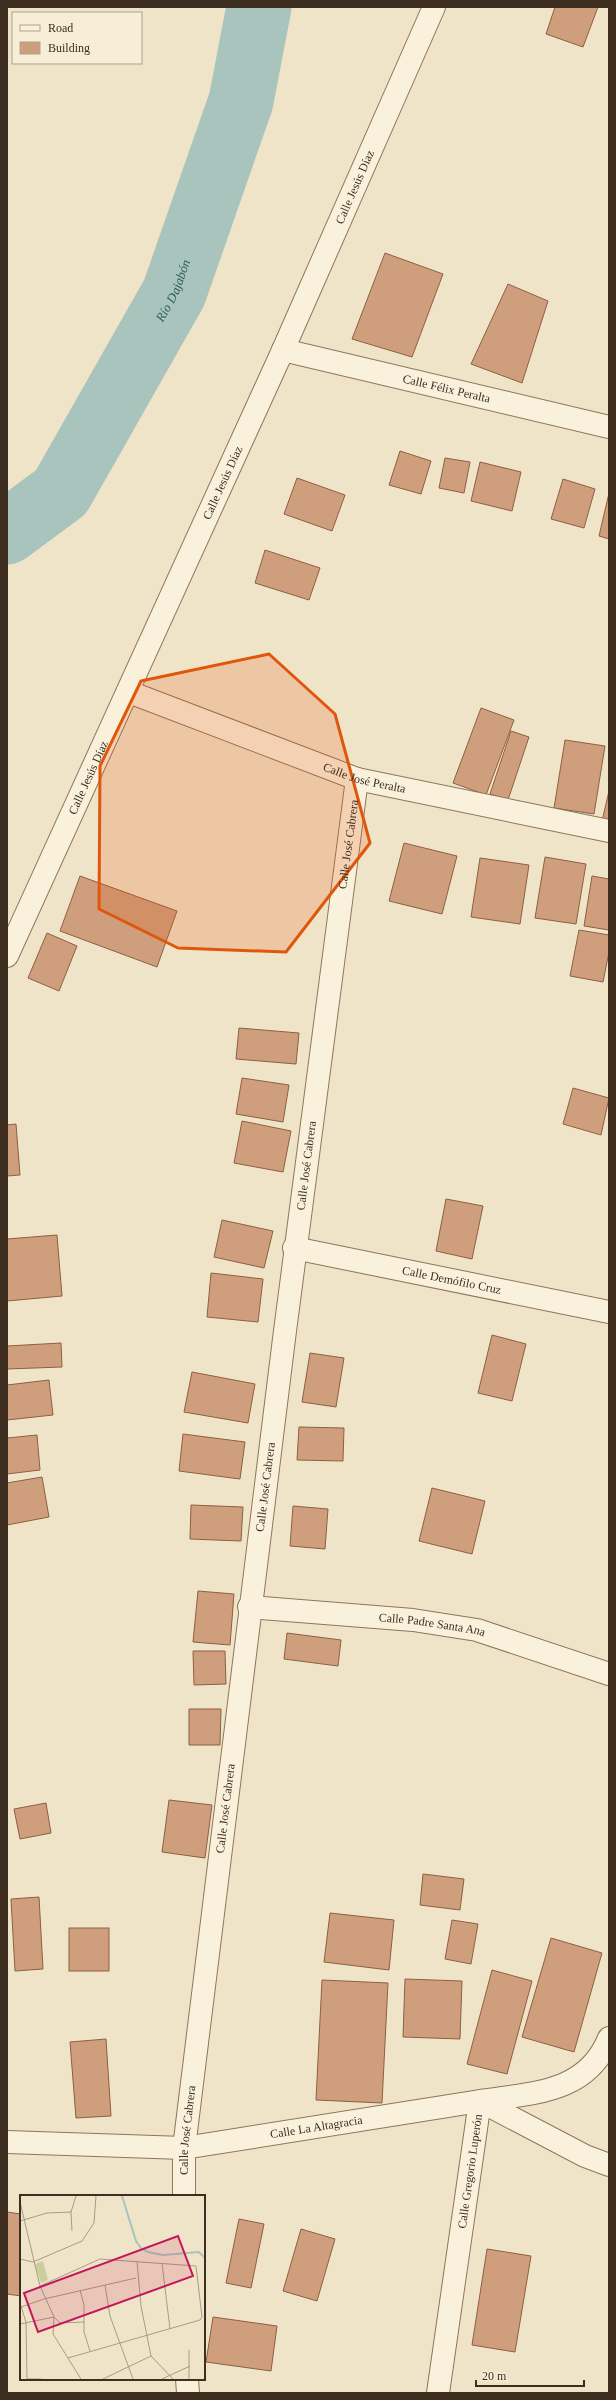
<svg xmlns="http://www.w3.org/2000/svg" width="616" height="2400" font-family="'Times New Roman',serif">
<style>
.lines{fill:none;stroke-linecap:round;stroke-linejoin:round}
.river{stroke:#a9c4bc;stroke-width:65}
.building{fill:#cf9f7d;stroke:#8d5f41}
.street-casing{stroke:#8d765c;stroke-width:24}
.street{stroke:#faf1dc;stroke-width:22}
.marked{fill:#df570d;fill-opacity:0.2;stroke:#df570d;stroke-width:3;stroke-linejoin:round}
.labels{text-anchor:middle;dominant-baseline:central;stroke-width:3;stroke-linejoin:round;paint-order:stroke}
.street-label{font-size:12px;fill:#3d2e20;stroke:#f7eed8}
.water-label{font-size:13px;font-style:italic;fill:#2f5d5a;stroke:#f7eed8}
.inset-river{fill:none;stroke:#a9c4bc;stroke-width:2}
.inset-road{fill:none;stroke:#a89b85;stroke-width:1}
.view{fill:#c2185b;fill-opacity:0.15;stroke:#c2185b;stroke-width:2}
.inset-edge{fill:none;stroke:#3d2e20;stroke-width:2}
</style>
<rect width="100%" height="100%" fill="#f0e4c8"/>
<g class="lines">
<!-- river -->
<path class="river" id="s1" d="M 7,532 L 61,492 L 174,293 L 241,101 L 259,7"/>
</g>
<!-- building -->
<g class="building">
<polygon points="555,7 598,7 583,47 546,34"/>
<polygon points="385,253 443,274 412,357 352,339"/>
<polygon points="508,284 548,301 522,383 471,364"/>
<polygon points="400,451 431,461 421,494 389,485"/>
<polygon points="445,458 470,462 464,493 439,488"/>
<polygon points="480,462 521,472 512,511 471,501"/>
<polygon points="297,478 345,495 332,531 284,514"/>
<polygon points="563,479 595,489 584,528 551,519"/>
<polygon points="609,493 609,539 599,536"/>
<polygon points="265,550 320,568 309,600 255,583"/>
<polygon points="481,708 514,720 486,795 453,783"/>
<polygon points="511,731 529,737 508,800 490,794"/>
<polygon points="565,740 605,746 594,814 554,808"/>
<polygon points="609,791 609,823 602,821"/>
<polygon points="404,843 457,856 442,914 389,901"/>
<polygon points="545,857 586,864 576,924 535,918"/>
<polygon points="480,858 529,865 520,924 471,917"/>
<polygon points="80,876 177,911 157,967 60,931"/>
<polygon points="592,876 609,879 609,930 584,926"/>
<polygon points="579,930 609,935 609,952 603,982 570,976"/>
<polygon points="47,933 77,946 59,991 28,978"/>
<polygon points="239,1028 299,1033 296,1064 236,1059"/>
<polygon points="242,1078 289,1085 283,1122 236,1114"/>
<polygon points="573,1088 609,1098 601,1135 563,1124"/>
<polygon points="242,1121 291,1131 283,1172 234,1163"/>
<polygon points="16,1124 20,1175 7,1176 7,1125"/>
<polygon points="446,1199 483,1206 472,1259 436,1251"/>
<polygon points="222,1220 273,1231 264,1268 214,1257"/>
<polygon points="57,1235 62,1296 7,1301 7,1239"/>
<polygon points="211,1273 263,1279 258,1322 207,1317"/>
<polygon points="492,1335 526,1344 512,1401 478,1393"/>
<polygon points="61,1343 62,1367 7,1369 7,1346"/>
<polygon points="310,1353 344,1358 336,1407 302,1402"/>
<polygon points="192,1372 255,1384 248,1423 184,1412"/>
<polygon points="49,1380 53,1415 7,1420 7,1385"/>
<polygon points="299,1427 344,1428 343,1461 297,1460"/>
<polygon points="183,1434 245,1442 240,1479 179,1471"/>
<polygon points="37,1435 40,1470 7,1474 7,1438"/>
<polygon points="42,1477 49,1517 7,1525 7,1483"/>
<polygon points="432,1488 485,1501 472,1554 419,1541"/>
<polygon points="191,1505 243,1507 241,1541 190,1539"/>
<polygon points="293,1506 328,1509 325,1549 290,1546"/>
<polygon points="198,1591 234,1594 230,1645 193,1642"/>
<polygon points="287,1633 341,1640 338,1666 284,1659"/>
<polygon points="193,1651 225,1651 226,1684 194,1685"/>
<polygon points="189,1709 221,1709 220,1745 189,1745"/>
<polygon points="169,1800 212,1805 205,1858 162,1852"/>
<polygon points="46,1803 51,1833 20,1839 14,1809"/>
<polygon points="423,1874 464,1879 460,1910 420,1905"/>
<polygon points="39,1897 43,1969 15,1971 11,1899"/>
<polygon points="330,1913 394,1920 389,1970 324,1962"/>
<polygon points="452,1920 478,1924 471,1964 445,1959"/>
<rect x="69" y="1928" width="40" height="43"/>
<polygon points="551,1938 602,1953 574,2052 522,2037"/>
<polygon points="492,1970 532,1981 507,2074 467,2064"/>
<polygon points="405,1979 462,1981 460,2039 403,2037"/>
<polygon points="322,1980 388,1983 382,2103 316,2100"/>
<polygon points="106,2039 111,2116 76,2118 70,2042"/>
<polygon points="7,2212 21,2214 21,2296 7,2294"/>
<polygon points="239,2219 264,2224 251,2288 226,2283"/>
<polygon points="301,2229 335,2239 317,2301 283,2291"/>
<polygon points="487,2249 531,2256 515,2352 472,2345"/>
<polygon points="213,2317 277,2326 271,2371 206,2362"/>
</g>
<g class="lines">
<defs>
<g id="street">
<path id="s2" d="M 283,350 L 609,427"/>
<path id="s3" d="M 129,692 L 357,779 L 609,831"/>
<path id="s4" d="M 7,956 L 283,350 L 434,7"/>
<path id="s5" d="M 294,1248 L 609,1312"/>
<path id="s6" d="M 249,1607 L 413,1620 L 477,1630 L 609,1674"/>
<path id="s7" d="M 7,2142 L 184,2148 L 480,2101 L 585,2156 L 609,2165"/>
<path id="s8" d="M 184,2196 L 184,2148 C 239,1691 296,1235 357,779"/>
<polyline points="187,2379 188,2393"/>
<path id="s9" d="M 438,2393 L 480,2101 C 531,2093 587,2094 609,2038"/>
</g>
</defs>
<!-- street casing -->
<use href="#street" class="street-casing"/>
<!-- street -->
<use href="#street" class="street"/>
</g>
<!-- marked area -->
<path class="marked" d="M 269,654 L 335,714 L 370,843 L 286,952 L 178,948 L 99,909 L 100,766 L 141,681 Z"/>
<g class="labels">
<!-- street labels -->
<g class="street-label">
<text stroke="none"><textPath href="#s4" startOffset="844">Calle Jesús Díaz</textPath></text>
<text stroke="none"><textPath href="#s2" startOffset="168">Calle Félix Peralta</textPath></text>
<text stroke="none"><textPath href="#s4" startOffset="520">Calle Jesús Díaz</textPath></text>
<text stroke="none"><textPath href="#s3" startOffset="251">Calle José Peralta</textPath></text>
<text stroke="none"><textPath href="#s4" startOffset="196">Calle Jesús Díaz</textPath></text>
<text stroke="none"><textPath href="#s8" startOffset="1362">Calle José Cabrera</textPath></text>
<text stroke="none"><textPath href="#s8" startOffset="1038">Calle José Cabrera</textPath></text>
<text stroke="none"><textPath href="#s5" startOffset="161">Calle Demófilo Cruz</textPath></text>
<text stroke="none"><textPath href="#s8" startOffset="714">Calle José Cabrera</textPath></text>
<text stroke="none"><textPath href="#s6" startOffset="184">Calle Padre Santa Ana</textPath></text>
<text stroke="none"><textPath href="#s8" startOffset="390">Calle José Cabrera</textPath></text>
<text stroke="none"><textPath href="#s7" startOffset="311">Calle La Altagracia</textPath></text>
<text stroke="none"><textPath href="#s8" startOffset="66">Calle José Cabrera</textPath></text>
<text stroke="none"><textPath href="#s9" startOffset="224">Calle Gregorio Luperón</textPath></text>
</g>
<!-- water labels -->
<g class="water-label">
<text stroke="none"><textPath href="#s1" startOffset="298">Río Dajabón</textPath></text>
</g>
</g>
<!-- overview -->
<g transform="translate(20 2195)">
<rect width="185" height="185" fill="#f0e4c8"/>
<path d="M 23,66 L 28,85 L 21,88 L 15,69 Z" fill="#c9cf9b"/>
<path class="inset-river" d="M 102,1 L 116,46 L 121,53 L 128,57 L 143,60 L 179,57 L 185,63"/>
<path class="inset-road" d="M 0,7 L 20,91 L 34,122 L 33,139 L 61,184M 0,26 L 27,18 L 51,17M 52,36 L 51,17 L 56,1M 0,64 L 13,67 L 62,46 L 74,28 L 76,1M 117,66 L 121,111 L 131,161 L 153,184M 142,68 L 150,134M 85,90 L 90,121 L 113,184M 20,91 L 80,64 L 176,71 L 182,122 L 180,125 L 48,163M 60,95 L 64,110 L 64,137 L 70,156M 0,108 L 6,127 L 7,184M 1,112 L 24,104 L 116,83M 0,129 L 34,122 L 40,128 L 64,127M 7,184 L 21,184M 83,184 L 131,161M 142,184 L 170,171M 169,184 L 169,155"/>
<path class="view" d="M 158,41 L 173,81 L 18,137 L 4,98 Z"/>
<rect width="185" height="185" class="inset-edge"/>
</g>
<!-- border -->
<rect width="616" height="2400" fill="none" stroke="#3d2e20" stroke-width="16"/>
<!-- legend -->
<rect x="12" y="12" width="130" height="52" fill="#f7eed8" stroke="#ada18e"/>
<rect x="20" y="25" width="20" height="6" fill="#faf1dc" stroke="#ada18e"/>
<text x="48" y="32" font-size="12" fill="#3d2e20">Road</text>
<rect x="20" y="42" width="20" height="12" fill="#cf9f7d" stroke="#ada18e"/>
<text x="48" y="52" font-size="12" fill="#3d2e20">Building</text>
<!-- scale -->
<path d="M476 2380v6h108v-6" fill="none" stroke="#3d2e20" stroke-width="2"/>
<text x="482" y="2380" font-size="12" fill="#3d2e20" stroke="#f7eed8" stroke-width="3" paint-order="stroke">20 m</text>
</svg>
